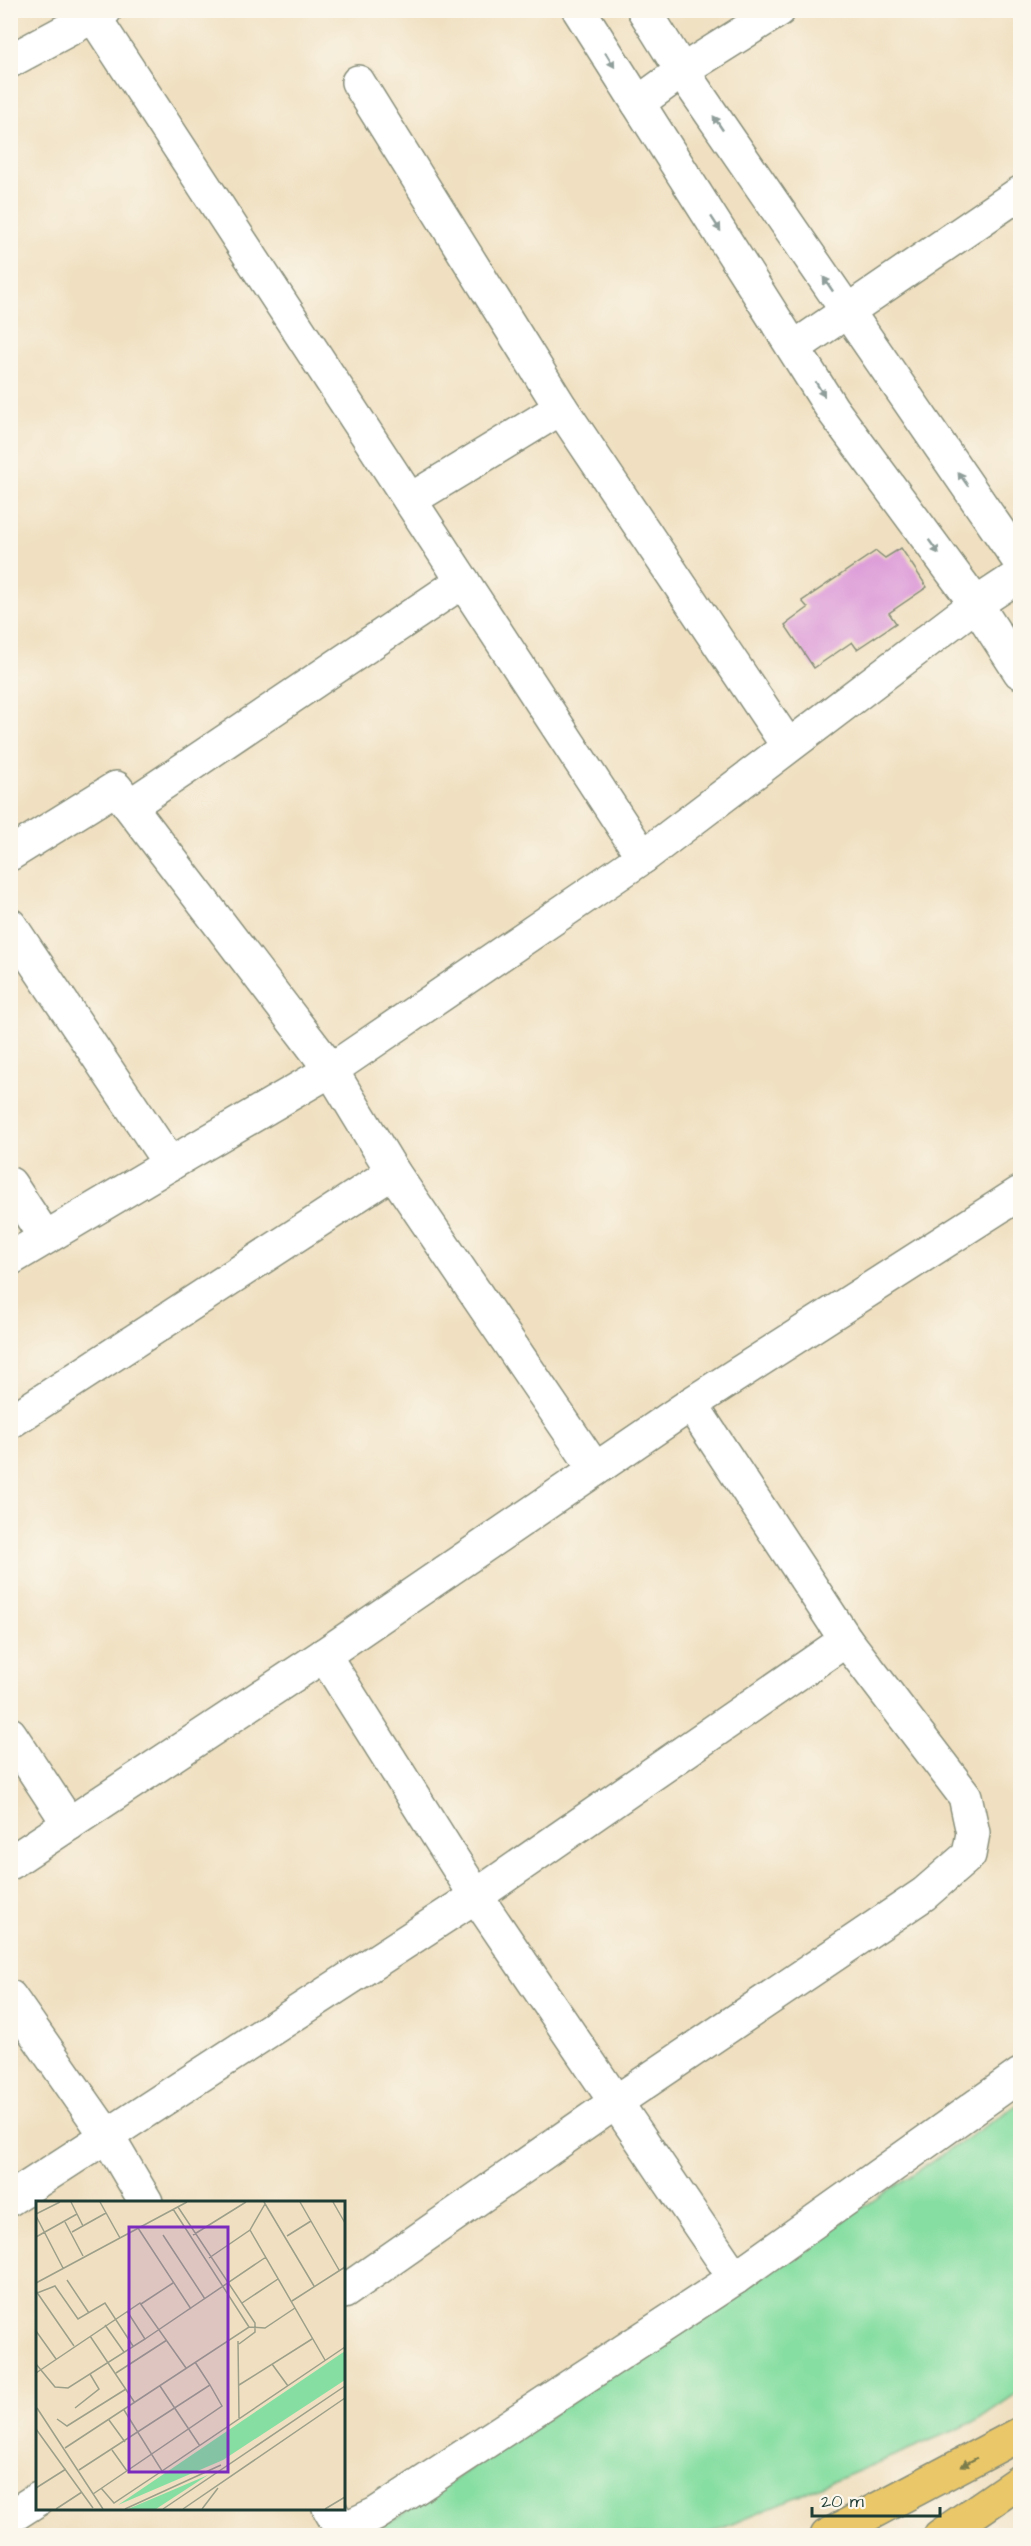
<svg xmlns="http://www.w3.org/2000/svg" width="1031" height="2546" font-family="'Architects Daughter',sans-serif">
<style>
.green{fill:#86dea2;stroke:#528e6b;stroke-width:1.5}
.building{fill:#de9fd9}
.lines{fill:none;stroke-linecap:round;stroke-linejoin:round}
.minor-casing{stroke:#888e7a;stroke-width:36}
.tertiary-casing{stroke:#888e7a;stroke-width:36}
.trunk-casing{stroke:#888e7a;stroke-width:36}
.minor{stroke:#fff;stroke-width:33}
.tertiary{stroke:#fff;stroke-width:33}
.trunk{stroke:#eac769;stroke-width:33}
.oneway{fill:#8f9e9a}
.oneway2{fill:#7a7b4c}
.inset-road{fill:none;stroke:#9c9f89;stroke-width:1.5}
.view{fill:#7b2cbf;fill-opacity:0.15;stroke:#7b2cbf;stroke-width:3}
.inset-edge{fill:none;stroke:#1f3d34;stroke-width:3}
</style>
<rect width="100%" height="100%" fill="#fbf7ec"/>
<filter id="ink" filterUnits="userSpaceOnUse"><feTurbulence type="fractalNoise" baseFrequency=".0167" numOctaves="2"/><feDisplacementMap in="SourceGraphic" scale="12" xChannelSelector="R" yChannelSelector="G"/><feConvolveMatrix kernelMatrix="1 2 1 2 8 2 1 2 1" color-interpolation-filters="sRGB"/></filter>
<filter id="wash" filterUnits="userSpaceOnUse"><feTurbulence type="fractalNoise" baseFrequency=".008" numOctaves="4" result="noise"/><feDisplacementMap in="SourceGraphic" scale="24" xChannelSelector="R" yChannelSelector="G"/><feGaussianBlur stdDeviation="1.35" result="paint"/><feColorMatrix in="noise" values="0 0 0 0 0 0 0 0 0 0 0 0 0 0 0 0 0 1.4 0 .05"/><feComposite in="paint" operator="in"/></filter>
<g filter="url(#wash)">
<rect width="100%" height="100%" fill="#f0e0c1"/>
<!-- green -->
<polygon class="green" points="1020,2103 1020,2391 976,2421 706,2535 369,2536"/>
<g id="blocks">
<!-- building -->
<polygon class="building" points="901,548 927,587 889,613 896,623 857,649 852,642 814,668 785,625 808,608 802,601 876,551 885,558"/>
</g>
</g>
<g filter="url(#ink)">
<use href="#blocks" fill-opacity="0" stroke="#888e7a" stroke-width="1.5"/>
<g class="lines">
<defs>
<g id="minor">
<polyline points="579,10 832,409 976,604 1020,672"/>
<polyline points="644,10 682,71 1020,562"/>
<polyline points="94,17 643,857"/>
<polyline points="358,82 561,408 788,746"/>
<polyline points="638,103 682,71 779,10"/>
<polyline points="795,347 1020,193"/>
<polyline points="410,500 561,408"/>
<polyline points="131,805 463,581"/>
<polyline points="10,854 116,788 331,1070 393,1172 595,1469"/>
<polyline points="10,925 170,1164 10,1259"/>
<polyline points="170,1164 331,1070 643,857 976,604 1020,575"/>
<polyline points="10,1184 45,1237"/>
<polyline points="10,1422 393,1172"/>
<polyline points="324,1655 476,1896 735,2278"/>
<polyline points="10,1734 69,1824"/>
<polyline points="10,1863 324,1655 691,1404 1020,1193"/>
<polyline points="10,1997 107,2136 146,2202"/>
<polyline points="10,2199 476,1896 846,1640 691,1404"/>
<polyline points="344,2292 616,2102 924,1894 969,1855 973,1833 965,1796 846,1640"/>
<polyline points="329,2508 342,2530 376,2514 735,2278 1020,2075"/>
<polyline points="10,2517 38,2499"/>
</g>
<polyline id="tertiary" points="10,61 105,10"/>
<g id="trunk">
<polyline points="827,2536 1020,2434"/>
<polyline points="940,2536 1020,2481"/>
</g>
</defs>
<!-- minor casing -->
<use href="#minor" class="minor-casing"/>
<!-- tertiary casing -->
<use href="#tertiary" class="tertiary-casing"/>
<!-- trunk casing -->
<use href="#trunk" class="trunk-casing"/>
<!-- minor -->
<use href="#minor" class="minor"/>
<!-- tertiary -->
<use href="#tertiary" class="tertiary"/>
<!-- trunk -->
<use href="#trunk" class="trunk"/>
</g>
<!-- one-way arrows -->
<defs><path id="oneway-solid" d="M-6-.8H1V-3.2L6.5 0L1 3.2V.8H-6Z" transform="scale(1.5)"/></defs>
<g class="oneway">
<use href="#oneway-solid" transform="translate(610 60) rotate(58)"/>
<use href="#oneway-solid" transform="translate(718 123) rotate(-124)"/>
<use href="#oneway-solid" transform="translate(716 224) rotate(57)"/>
<use href="#oneway-solid" transform="translate(828 284) rotate(-124)"/>
<use href="#oneway-solid" transform="translate(820 389) rotate(59)"/>
<use href="#oneway-solid" transform="translate(963 479) rotate(-125)"/>
<use href="#oneway-solid" transform="translate(934 547) rotate(54)"/>
</g>
<use class="oneway2" href="#oneway-solid" transform="translate(969 2462) rotate(152)"/>
</g>
<!-- overview -->
<g transform="translate(36 2201)">
<rect width="309" height="309" fill="#f0e0c1"/>
<path d="M 309,150 L 309,179 L 187,259 L 82,304 ZM 172,274 L 120,308 L 92,308 Z" fill="#86dea2"/>
<path class="inset-road" d="M 35,1 L 47,25M 64,1 L 84,37M 228,1 L 278,85M 264,1 L 303,69M 297,1 L 309,22M 142,6 L 219,122 L 219,131 L 203,143M 137,8 L 213,126M 0,13 L 24,1M 0,15 L 27,67M 29,21 L 47,55M 102,27 L 155,108M 214,29 L 289,159M 36,31 L 70,12M 127,34 L 169,98M 157,34 L 210,1M 251,35 L 275,20M 0,36 L 41,13M 173,57 L 214,29 L 229,3M 31,79 L 53,112M 0,82 L 151,1M 0,90 L 38,145M 1,92 L 19,85 L 42,118 L 69,102 L 97,145M 256,100 L 309,66M 206,102 L 242,78M 105,103 L 137,82M 69,124 L 88,151M 0,130 L 20,158M 54,135 L 99,202M 109,138 L 230,56M 202,140 L 203,217M 0,163 L 19,186 L 32,187 L 109,138 L 91,110M 236,163 L 252,185M 0,172 L 104,102 L 150,167M 80,172 L 131,139M 203,184 L 276,138M 124,185 L 164,245M 1,207 L 67,308M 39,207 L 63,188 L 54,173M 88,209 L 126,270 L 309,146M 21,218 L 31,225 L 90,188M 73,219 L 89,241M 0,228 L 57,307M 29,247 L 213,126 L 229,127 L 259,107M 76,249 L 91,270M 43,269 L 174,184 L 159,161M 0,287 L 30,268M 65,287 L 78,302 L 126,270M 57,293 L 186,205 L 174,184M 20,308 L 46,291M 89,308 L 185,264M 127,308 L 309,185M 147,308 L 309,197M 166,308 L 182,287M 289,308 L 309,296"/>
<path class="view" d="M 93,26 L 192,26 L 192,271 L 93,271 Z"/>
<rect width="309" height="309" class="inset-edge"/>
</g>
<!-- margin -->
<rect width="1031" height="2546" fill="none" stroke="#fbf7ec" stroke-width="36"/>
<!-- scale -->
<path d="M812 2507v9h128v-9" fill="none" stroke="#1f3d34" stroke-width="3"/>
<text x="821" y="2507" font-size="18" fill="#1f3d34" stroke="#fbf7ec" stroke-width="4.5" paint-order="stroke">20 m</text>
</svg>
